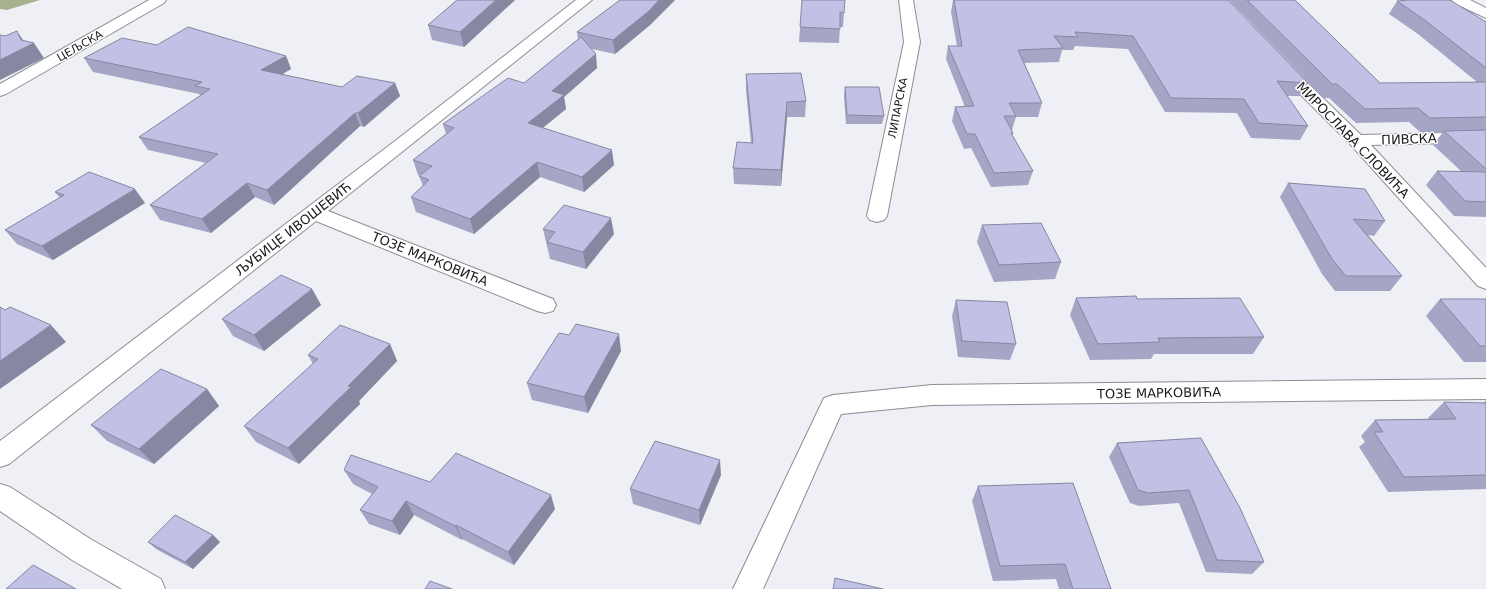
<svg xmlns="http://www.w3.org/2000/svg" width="1486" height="589" font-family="'DejaVu Sans',sans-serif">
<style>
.forest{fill:#a8b18f}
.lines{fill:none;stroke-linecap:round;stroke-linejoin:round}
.minor-casing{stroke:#8d8d93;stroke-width:2}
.minor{fill:#fff;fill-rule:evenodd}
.wall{fill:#a5a6c5}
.shaded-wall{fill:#8687a0}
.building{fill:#c0c1e5;stroke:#8687a0}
.labels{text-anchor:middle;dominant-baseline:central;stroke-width:3;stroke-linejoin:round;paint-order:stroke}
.far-street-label{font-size:11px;fill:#1a1a1c;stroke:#fff}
.street-label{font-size:13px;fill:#1a1a1c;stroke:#fff}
</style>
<rect width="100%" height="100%" fill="#efeff6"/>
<!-- forest -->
<polygon class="forest" points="0,0 40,0 7,10 0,9"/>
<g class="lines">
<defs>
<g id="minor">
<polygon points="149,0 166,0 164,3 6,94 0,96 0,84"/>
<polygon points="576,0 592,0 328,211 553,299 556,305 553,311 545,313 537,311 316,221 9,464 0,467 0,441 395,141"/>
<polygon points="899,0 913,0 920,42 887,216 884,220 877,222 870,220 867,216 904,42"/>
<polygon points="1452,0 1470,0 1486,8 1486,18 1454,3"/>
<polygon points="1284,64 1290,66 1361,135 1486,132 1486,142 1371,145 1486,268 1486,289 1478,286 1350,144 1278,72 1276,69 1278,66"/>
<polygon points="1486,379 1486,399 932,405 841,414 763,589 733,589 824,398 833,395 932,385"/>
<polygon points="0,484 10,487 92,540 161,579 165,589 122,589 72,560 0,511"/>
</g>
</defs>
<!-- minor casing -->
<use href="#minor" class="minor-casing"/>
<!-- minor -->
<use href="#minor" class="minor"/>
</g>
<!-- wall -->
<g class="wall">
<polygon points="457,0 515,0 464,47 432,40 428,25"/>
<polygon points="620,0 675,0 650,25 615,54 592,49 597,68 564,97 566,109 543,128 614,165 584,192 540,177 474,234 416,212 411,197 423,186 419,176 420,176 418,175 413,160 446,134 443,124 524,83 578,39 577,32"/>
<polygon points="802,0 844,13 843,27 840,27 839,43 799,42"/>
<polygon points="953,0 1228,0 1308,83 1300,96 1287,96 1308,126 1300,140 1251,138 1237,113 1165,112 1128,49 1075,46 1073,50 1062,50 1059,62 1024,63 1042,103 1038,117 1016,117 1012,130 1011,130 1013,133 1012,136 1033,171 1028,185 991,187 971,148 964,149 952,121 955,107 965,107 946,59 948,46 957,46 951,12"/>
<polygon points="1229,0 1295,0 1380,83 1477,82 1418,34 1389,14 1397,1 1486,22 1486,217 1454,216 1426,185 1437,171 1462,172 1433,145 1443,132 1420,132 1409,122 1356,123 1329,98 1324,98 1312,86"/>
<polygon points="157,45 286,56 291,69 282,74 342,87 395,83 400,96 364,127 360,126 274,205 255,197 211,233 160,220 150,205 206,163 148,150 139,137 201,96 199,94 93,72 84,58"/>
<polygon points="746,74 806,101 805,117 787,117 781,186 734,184 733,168 751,143 746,90"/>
<polygon points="845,87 884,116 882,124 846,124 844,96"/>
<polygon points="1288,183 1385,221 1374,236 1368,235 1402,276 1390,291 1335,291 1322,274 1280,197"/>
<polygon points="55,192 145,203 53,260 17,244 5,230 60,198"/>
<polygon points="982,225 1061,262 1055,279 994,282 977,242"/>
<polygon points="543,229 614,234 586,269 550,259"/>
<polygon points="312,289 321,305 264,351 233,336 222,319"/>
<polygon points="1076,298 1137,299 1264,337 1253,354 1154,354 1151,359 1090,360 1070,315"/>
<polygon points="1440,299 1486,299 1486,362 1464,362 1426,316"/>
<polygon points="956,300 1016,344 1010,360 958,357 952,316"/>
<polygon points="390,344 397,361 359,401 360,404 299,464 256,442 244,426 313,364 308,355"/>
<polygon points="621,351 588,413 532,400 527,383"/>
<polygon points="207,389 219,406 154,464 107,441 91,425"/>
<polygon points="1486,400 1486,489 1388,492 1359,447 1365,442 1361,436 1375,420 1429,419 1428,418 1444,402 1483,403"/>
<polygon points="1201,438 1264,562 1252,574 1206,572 1179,503 1139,506 1130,503 1109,457 1117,443"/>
<polygon points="344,470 430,482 555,509 514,565 462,539 462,540 414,515 400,535 369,524 360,510 372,494 353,484"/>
<polygon points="721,475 700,525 633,504 630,489"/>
<polygon points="978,486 1111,589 1059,589 1056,579 993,581 972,501"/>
<polygon points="213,535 220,542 193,569 156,549 148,542"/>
</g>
<!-- shaded-wall -->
<g class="shaded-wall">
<polygon points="496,0 515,0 464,47 460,32"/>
<polygon points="659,0 675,0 650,25 615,54 613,40"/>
<polygon points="17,31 27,46 34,43 44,58 0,80 0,60 21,40"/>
<polygon points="596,54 597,68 564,97 566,109 531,137 528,123 552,91"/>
<polygon points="286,56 291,69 267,83 261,70"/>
<polygon points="395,83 400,96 364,127 358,113"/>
<polygon points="787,102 787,117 781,186 781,170"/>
<polygon points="355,113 360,126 274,205 267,190"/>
<polygon points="612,150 614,165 584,192 582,177"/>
<polygon points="537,162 540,177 474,234 470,219"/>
<polygon points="247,183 255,197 211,233 202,219"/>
<polygon points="135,189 145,203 53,260 42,246"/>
<polygon points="611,218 614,234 586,269 583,252"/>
<polygon points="312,289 321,305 264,351 254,335"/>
<polygon points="51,325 66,342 0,389 0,361"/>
<polygon points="619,334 621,351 588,413 584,397"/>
<polygon points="390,344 397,361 359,401 360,404 299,464 288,448 348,386"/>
<polygon points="207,389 219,406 154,464 139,449"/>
<polygon points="720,460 721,475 700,525 699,510"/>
<polygon points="551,495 555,509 514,565 508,552"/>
<polygon points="406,501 414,515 400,535 392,521"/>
<polygon points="456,525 462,539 462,540 455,526"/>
<polygon points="213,535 220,542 193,569 185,562"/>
</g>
<!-- building -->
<g class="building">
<polygon points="457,0 496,0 460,32 428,25"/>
<polygon points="620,0 659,0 649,11 613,40 577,32"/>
<polygon points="802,0 845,0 844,13 840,12 840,29 800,27"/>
<polygon points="954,0 1228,0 1308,83 1277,81 1308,126 1259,123 1244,99 1171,98 1133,36 1075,32 1078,37 1054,36 1063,48 1018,50 1042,103 1009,103 1016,116 1004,116 1013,133 1011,133 1033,171 994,173 975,134 967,134 955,107 974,106 948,46 962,46"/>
<polygon points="1247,0 1295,0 1380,83 1486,82 1486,117 1430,118 1418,108 1365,109 1337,84 1332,84 1320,72"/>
<polygon points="1409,0 1450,0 1486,22 1486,68 1426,21 1397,1"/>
<polygon points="188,27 286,56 261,70 342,87 357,76 395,83 358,113 355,113 267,190 247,183 202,219 150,205 218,154 139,137 210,89 195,86 202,82 84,58 122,38 157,45"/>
<polygon points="17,31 21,40 34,43 0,60 0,35 5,36"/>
<polygon points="581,37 596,54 552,91 564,95 528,123 612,150 582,177 537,162 470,219 411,197 429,180 419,176 432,166 413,160 454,128 443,124 508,78 524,83"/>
<polygon points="801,73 806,101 787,102 781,170 733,168 737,142 753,143 746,74"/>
<polygon points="845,87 879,87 884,116 847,115"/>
<polygon points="1486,130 1486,169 1444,131"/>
<polygon points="1437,171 1486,172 1486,202 1465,201"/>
<polygon points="89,172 135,189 42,246 5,230 64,195 55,192"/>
<polygon points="1288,183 1365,189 1385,221 1353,219 1402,276 1346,276 1332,259"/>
<polygon points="564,205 611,218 583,252 547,242 555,232 543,229"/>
<polygon points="1041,223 1061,262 999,265 982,225"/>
<polygon points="281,275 312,289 254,335 222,319"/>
<polygon points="1136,296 1137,299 1240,298 1264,337 1158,338 1160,342 1098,344 1076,298"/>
<polygon points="1440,299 1486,299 1486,346 1480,346"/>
<polygon points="956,300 1007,302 1016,344 962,341"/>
<polygon points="0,307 5,310 10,307 51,325 0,361"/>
<polygon points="576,324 619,334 584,397 527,383 559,333 569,335"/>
<polygon points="340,325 390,344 348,386 351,387 288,448 244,426 318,359 308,355"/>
<polygon points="161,369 207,389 139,449 91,425"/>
<polygon points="1444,402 1486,403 1486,475 1404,477 1374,432 1383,432 1375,420 1456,419"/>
<polygon points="1201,438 1240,508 1264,562 1217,560 1189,490 1148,493 1138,490 1117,443"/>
<polygon points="655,441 720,460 699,510 630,489"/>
<polygon points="456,453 551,495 508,552 456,525 455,526 406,501 392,521 360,510 378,487 344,470 351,455 430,482"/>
<polygon points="1073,483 1111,589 1073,589 1065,564 1000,566 978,486"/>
<polygon points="175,515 213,535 185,562 148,542"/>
<polygon points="33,565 76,589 6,589"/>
<polygon points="835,578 883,589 833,589"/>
<polygon points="430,581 452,589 425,589"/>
</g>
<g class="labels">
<!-- far-street labels -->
<g class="far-street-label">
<text transform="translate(80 46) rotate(-30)">ЦЕЉСКА</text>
<text transform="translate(898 108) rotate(-79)">ЛИПАРСКА</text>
</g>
<!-- street labels -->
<g class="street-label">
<text transform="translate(1409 139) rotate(-2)">ПИВСКА</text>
<text transform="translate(1353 140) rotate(46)">МИРОСЛАВА СЛОВИЋА</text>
<text transform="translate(293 229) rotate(-38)">ЉУБИЦЕ ИВОШЕВИЋ</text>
<text transform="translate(430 259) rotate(22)">ТОЗЕ МАРКОВИЋА</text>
<text transform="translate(1159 393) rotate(-1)">ТОЗЕ МАРКОВИЋА</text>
</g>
</g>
</svg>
